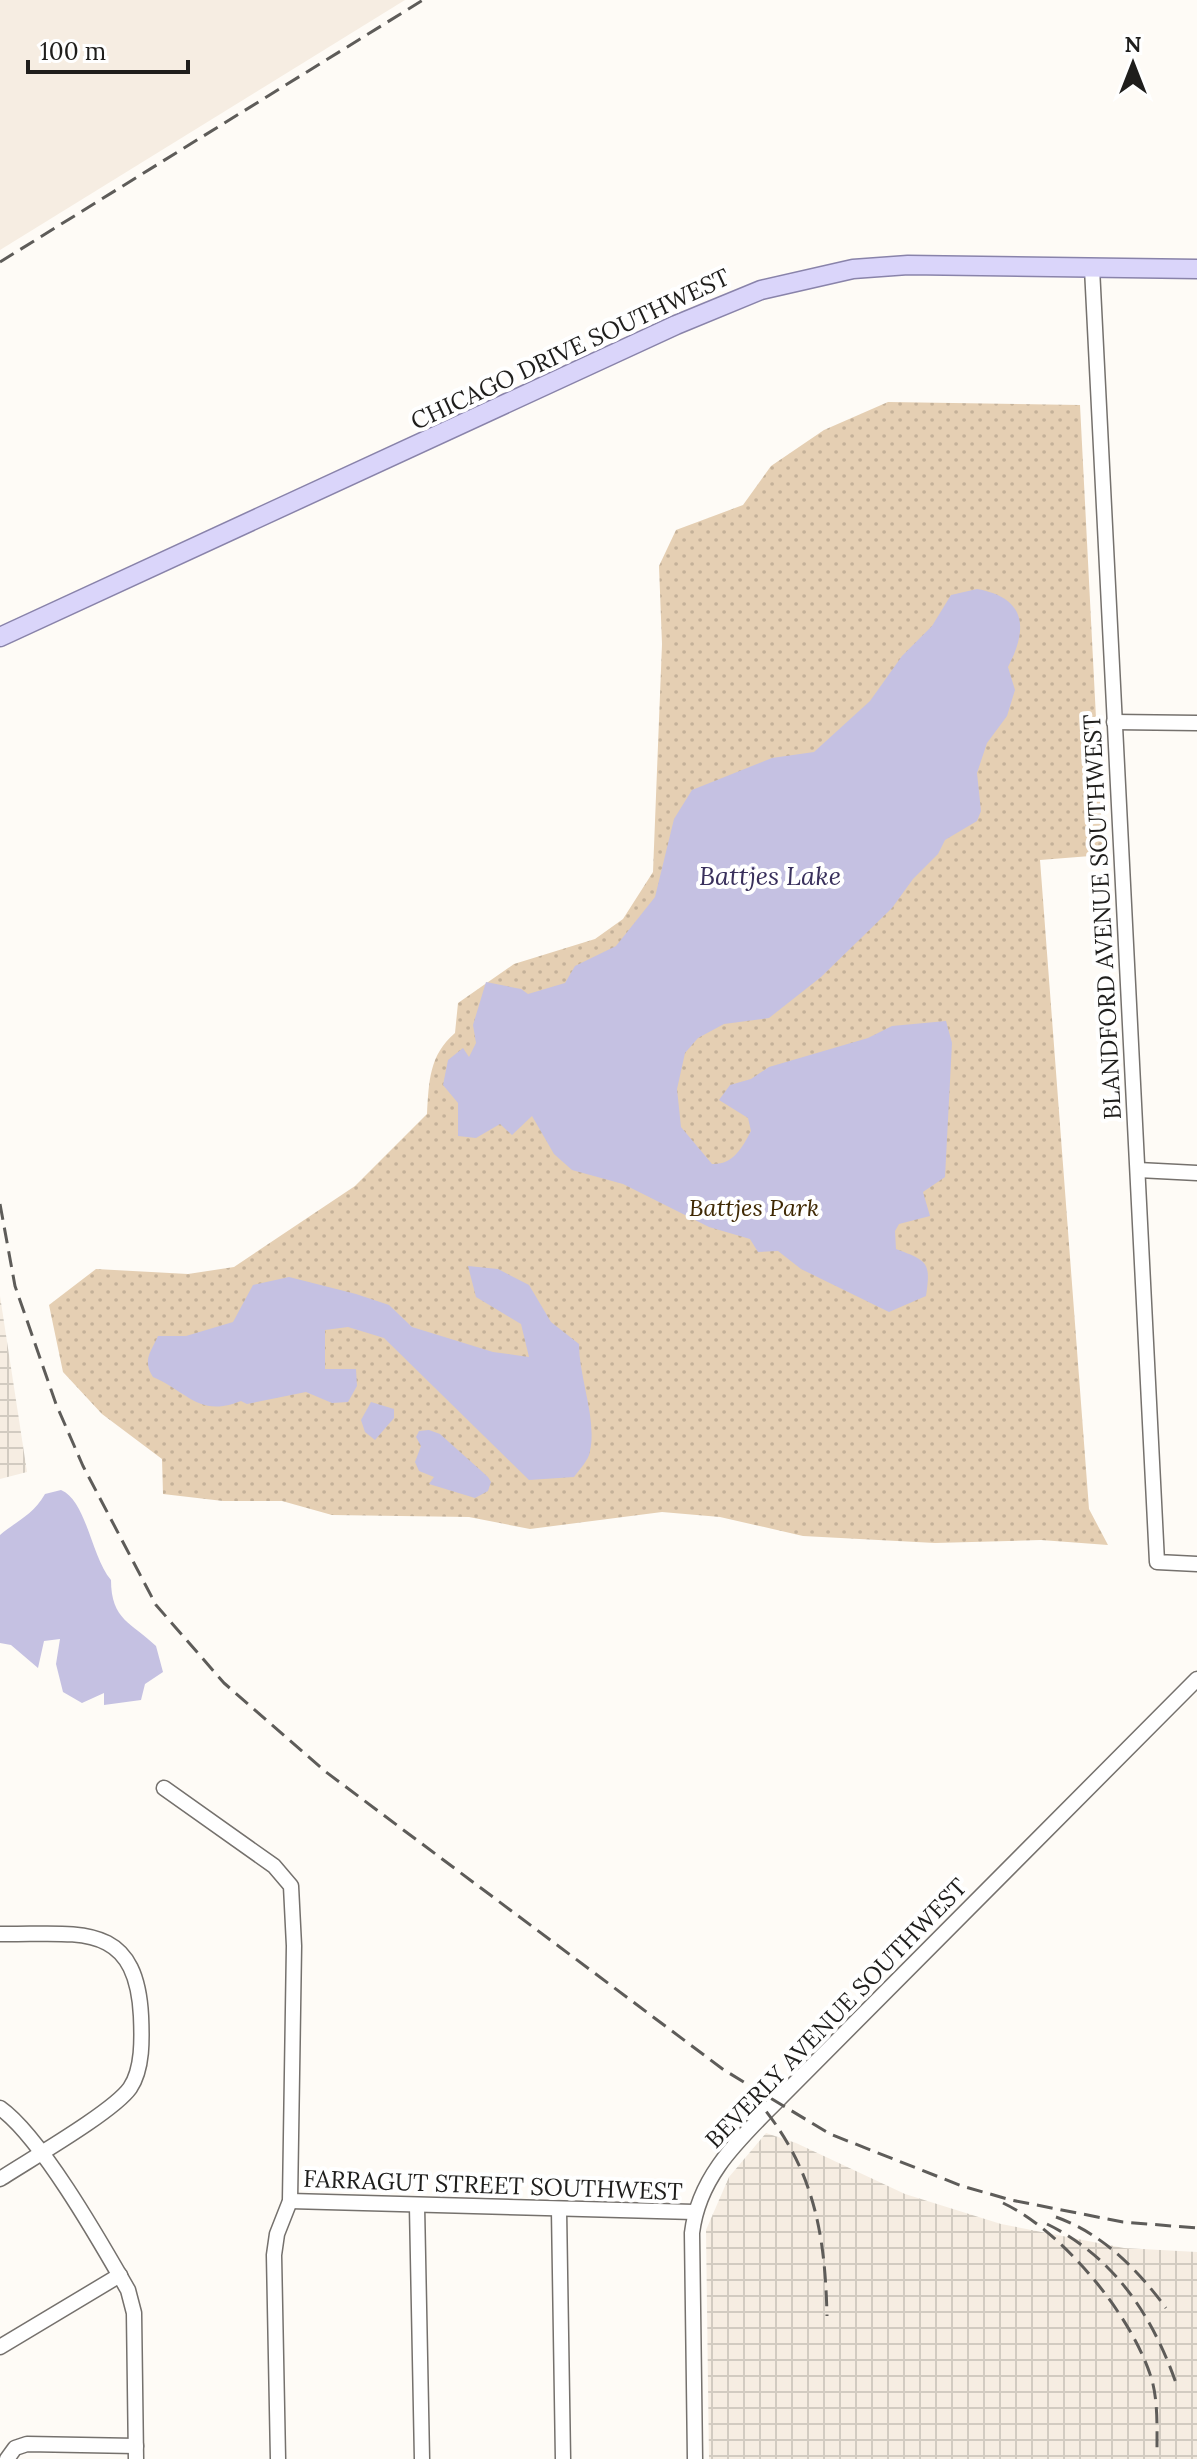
<svg xmlns="http://www.w3.org/2000/svg" width="1197" height="2459" font-family="Lora,serif">
<style>
.built{fill:#f6ede2}
.industrial{fill:url(#industrial-grid)}
.park{fill:url(#park-dots)}
.water{fill:#c5c1e2}
.lines{fill:none;stroke-linecap:round;stroke-linejoin:round}
.minor-casing{stroke:#75716d;stroke-width:17}
.major-casing{stroke:#8983aa;stroke-width:21}
.minor{stroke:#fff;stroke-width:14}
.major{stroke:#dad5fa;stroke-width:18}
.rail{stroke:#5e5c59;stroke-width:3;stroke-dasharray:16 8;stroke-linecap:butt}
.labels{text-anchor:middle;dominant-baseline:central;stroke-width:8;stroke-linejoin:round;paint-order:stroke}
.street-label{font-size:24px;fill:#1f1e1c;stroke:#fff}
.park-label{font-size:24px;font-style:italic;fill:#402904;stroke:#fff}
.water-label{font-size:26px;font-style:italic;fill:#39305c;stroke:#fff}
</style>
<defs>
<pattern id="industrial-grid" width="8" height="8" patternUnits="userSpaceOnUse" patternTransform="scale(2)"><rect width="8" height="8" fill="#f6ede2"/><path d="M0 4h8M4 0v8" fill="none" stroke="#d2cbc1"/></pattern>
<pattern id="park-dots" width="8" height="8" patternUnits="userSpaceOnUse" patternTransform="scale(2)"><rect width="8" height="8" fill="#e5cfb3"/><path d="M2 2h.1M6 6h.1" fill="none" stroke="#c4b199" stroke-width="1.8" stroke-linecap="round"/></pattern>
</defs>
<rect width="100%" height="100%" fill="#fefbf6"/>
<!-- built -->
<polygon class="built" points="0,0 405,0 0,250"/>
<!-- industrial -->
<g class="industrial">
<polygon points="0,1296 27,1472 0,1479"/>
<polygon points="766,2133 796,2143 905,2194 1001,2224 1124,2248 1197,2252 1197,2459 709,2459 706,2230 729,2177"/>
</g>
<!-- park -->
<path class="park" d="M 888,402 L 1080,405 L 1103,855 L 1040,860 L 1089,1509 L 1108,1545 L 1041,1540 L 935,1543 L 803,1536 L 720,1517 L 662,1512 L 530,1529 L 469,1517 L 332,1515 L 282,1501 L 223,1501 L 163,1494 L 162,1459 L 102,1414 L 63,1372 L 49,1305 L 96,1269 L 188,1274 L 234,1267 L 355,1186 L 427,1114 C 429,1082 429,1055 455,1033 L 458,1003 L 514,964 L 595,939 L 623,919 L 653,872 L 662,644 L 659,566 L 676,530 L 743,505 L 771,466 L 824,430 Z"/>
<!-- water -->
<g class="water">
<path d="M 977,589 C 1027,598 1028,629 1008,667 L 1015,690 L 1007,716 L 987,743 L 977,773 L 981,811 L 977,821 L 945,840 L 938,854 L 913,879 L 892,908 L 821,977 L 769,1018 L 724,1024 L 698,1038 L 685,1053 L 677,1089 L 681,1127 L 712,1164 C 733,1165 742,1148 751,1131 L 748,1118 L 719,1100 L 730,1085 L 751,1079 L 769,1067 L 868,1038 L 892,1026 L 946,1021 L 952,1043 L 945,1177 L 923,1192 L 930,1216 L 899,1224 L 895,1231 L 896,1249 C 928,1261 931,1262 926,1296 L 889,1312 L 801,1269 L 778,1251 L 758,1252 L 750,1239 L 709,1227 L 623,1184 L 572,1170 L 554,1154 L 532,1116 L 512,1135 L 500,1124 L 476,1138 L 458,1136 L 458,1103 L 443,1085 L 448,1060 L 463,1048 L 469,1057 L 476,1043 L 473,1025 L 486,982 L 521,989 L 528,994 L 565,983 L 575,966 L 616,946 L 655,897 L 674,819 L 692,790 L 772,758 L 814,752 L 870,701 L 902,656 L 932,626 L 951,595 Z"/>
<path d="M 468,1266 L 498,1269 L 529,1285 L 551,1322 L 579,1344 C 579,1378 597,1419 590,1451 C 589,1460 579,1470 574,1477 L 529,1480 L 384,1338 L 348,1327 L 325,1330 L 325,1369 L 356,1369 L 357,1386 L 348,1402 L 332,1403 L 306,1392 L 247,1404 L 241,1401 C 199,1418 188,1392 153,1377 C 142,1360 151,1352 158,1336 L 186,1336 L 233,1322 L 253,1285 L 289,1277 L 356,1294 L 389,1305 L 412,1327 L 493,1352 L 529,1357 L 521,1324 L 476,1297 Z"/>
<polygon points="371,1402 394,1409 394,1418 375,1440 365,1432 361,1420"/>
<polygon points="429,1430 440,1434 488,1477 491,1482 488,1491 475,1498 429,1484 434,1477 419,1471 415,1462 421,1446 416,1437 419,1431"/>
<path d="M 61,1490 C 87,1501 91,1557 111,1580 C 111,1620 132,1623 156,1646 L 163,1672 L 145,1684 L 141,1700 L 104,1705 L 104,1693 L 82,1703 L 63,1692 L 56,1664 L 60,1639 L 44,1641 L 38,1668 L 11,1645 L 0,1643 L 0,1535 C 19,1519 32,1516 45,1494 Z"/>
</g>
<g class="lines">
<defs>
<g id="minor">
<polyline points="1092,268 1157,1562 1197,1564"/>
<polyline points="1114,722 1197,723"/>
<polyline points="1138,1170 1197,1173"/>
<polyline points="164,1788 274,1866 291,1886 294,1946 290,2201 277,2234 274,2255 278,2459"/>
<path d="M 0,1934 C 77,1935 136,1919 141,2016 C 142,2038 143,2069 130,2088 C 113,2112 29,2160 0,2179"/>
<path d="M 0,2108 C 41,2137 101,2243 128,2290 L 134,2313 L 136,2459"/>
<polyline points="290,2201 694,2212"/>
<polyline points="417,2206 422,2459"/>
<polyline points="559,2210 563,2459"/>
<polyline points="0,2347 120,2275"/>
<polyline points="7,2459 15,2448 27,2444 136,2446"/>
<path d="M 695,2459 L 692,2233 C 699,2174 741,2138 781,2097 L 1197,1679"/>
</g>
<polyline id="major" points="0,637 676,325 761,290 853,269 908,265 1197,269"/>
</defs>
<!-- minor casing -->
<use href="#minor" class="minor-casing"/>
<!-- major casing -->
<use href="#major" class="major-casing"/>
<!-- minor -->
<use href="#minor" class="minor"/>
<!-- major -->
<use href="#major" class="major"/>
<!-- rail -->
<g class="rail">
<polyline points="0,262 423,0"/>
<polyline points="0,1204 15,1286 56,1404 83,1466 156,1605 224,1683 326,1772 724,2070 830,2134 962,2186 1011,2200 1123,2222 1197,2228"/>
<path d="M 751,2093 C 812,2162 825,2227 827,2316"/>
<path d="M 1003,2203 C 1062,2231 1129,2312 1150,2374 C 1158,2396 1157,2425 1157,2448"/>
<path d="M 1056,2217 C 1103,2234 1137,2269 1166,2308"/>
<path d="M 1047,2224 C 1114,2257 1152,2315 1176,2383"/>
</g>
</g>
<g class="labels">
<!-- street labels -->
<g class="street-label">
<text transform="translate(570 349) rotate(-25)">CHICAGO DRIVE SOUTHWEST</text>
<text transform="translate(1102 917) rotate(-93)">BLANDFORD AVENUE SOUTHWEST</text>
<text transform="translate(836 2013) rotate(-46)">BEVERLY AVENUE SOUTHWEST</text>
<text transform="translate(493 2185) rotate(2)">FARRAGUT STREET SOUTHWEST</text>
</g>
<!-- park labels -->
<g class="park-label">
<text x="754" y="1207">Battjes Park</text>
</g>
<!-- water labels -->
<g class="water-label">
<text x="770" y="875">Battjes Lake</text>
</g>
</g>
<!-- north arrow -->
<g transform="translate(1133 64)" stroke="#ffffff" stroke-width="6" paint-order="stroke">
<path d="M0-6L14 30L0 20L-14 30Z" fill="#1f1e1c"/>
<text y="-12" font-size="22" font-weight="bold" text-anchor="middle" fill="#1f1e1c">N</text>
</g>
<!-- scale -->
<path d="M28 60v12h160v-12" fill="none" stroke="#1f1e1c" stroke-width="4"/>
<text x="40" y="60" font-size="24" fill="#1f1e1c" stroke="#ffffff" stroke-width="6" paint-order="stroke">100 m</text>
</svg>
